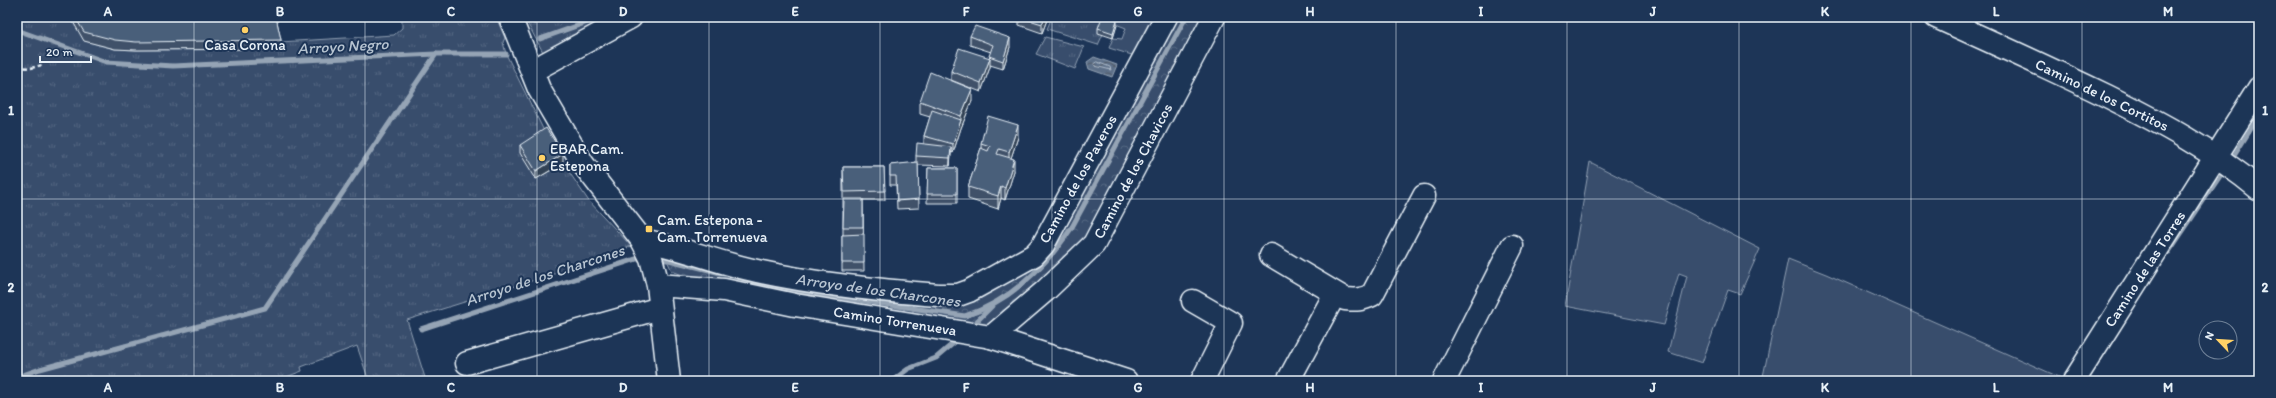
<svg xmlns="http://www.w3.org/2000/svg" width="2276" height="398" font-family="Itim,sans-serif">
<style>
.grass{fill:url(#grass-tufts);stroke:#909fb2}
.forest{fill:url(#forest-crowns);stroke:#909fb2}
.garden{fill:#374d6c;stroke:#909fb2}
.water{fill:url(#water-waves);stroke:#95a4b5}
.lines{fill:none;stroke-linecap:round;stroke-linejoin:round}
.shore{stroke:#b0bdcc;stroke-width:1}
.stream{stroke:#95a4b5;stroke-width:5}
.minor-casing{stroke:#e8f1f8;stroke-width:25}
.major-casing{stroke:#e8f1f8;stroke-width:25}
.path{stroke:#e8f1f8;stroke-width:2.5;stroke-dasharray:4 3;stroke-linecap:butt}
.minor{stroke:#1d3557;stroke-width:22}
.major{stroke:#1d3557;stroke-width:22}
.wall{fill:#3f5169;stroke:#e8f1f8}
.shaded-wall{fill:#334255;stroke:#e8f1f8}
.building{fill:#495e7a;stroke:#e8f1f8}
.grid{fill:none;stroke:#e8f1f8;stroke-width:1;stroke-opacity:0.55}
.poi-dot{fill:#ffd166;stroke:#1d3557;stroke-width:1.5}
.labels{text-anchor:middle;dominant-baseline:central;stroke-width:4;stroke-linejoin:round;paint-order:stroke}
.poi-label{font-size:15px;fill:#e8f1f8;stroke:#1d3557;text-anchor:start}
.street-label{font-size:15px;fill:#e8f1f8;stroke:#1d3557}
.water-label{font-size:16px;font-style:italic;fill:#b7c4d1;stroke:#1d3557}
.neatline{fill:none;stroke:#e8f1f8;stroke-width:1.5}
.grid-label{font-size:13px;text-anchor:middle;font-weight:bold;fill:#e8f1f8}
</style>
<defs>
<pattern id="grass-tufts" width="24" height="20" patternUnits="userSpaceOnUse"><rect width="24" height="20" fill="#374d6c"/><path d="M3 7l-1-3M5 7V3M7 7l1-3M15 17l-1-3M17 17v-4M19 17l1-3" fill="none" stroke="#546782"/></pattern>
<pattern id="forest-crowns" width="20" height="18" patternUnits="userSpaceOnUse"><rect width="20" height="18" fill="#374d6c"/><path d="M2 6a3 3 0 1 1 6 0M12 15a3 3 0 1 1 6 0" fill="none" stroke="#546782"/></pattern>
<pattern id="water-waves" width="16" height="10" patternUnits="userSpaceOnUse"><rect width="16" height="10" fill="#5d7089"/><path d="M0 5q4-4 8 0t8 0" fill="none" stroke="#505a66"/></pattern>
</defs>
<rect width="100%" height="100%" fill="#1d3557"/>
<filter id="ink" filterUnits="userSpaceOnUse"><feTurbulence type="fractalNoise" baseFrequency=".025" numOctaves="2"/><feDisplacementMap in="SourceGraphic" scale="8" xChannelSelector="R" yChannelSelector="G"/><feConvolveMatrix kernelMatrix="1 2 1 2 8 2 1 2 1" color-interpolation-filters="sRGB"/></filter>
<g filter="url(#ink)">
<!-- grass -->
<g class="grass">
<polygon points="17,17 71,17 85,41 115,49 136,50 281,49 280,42 394,35 402,28 402,17 496,17 505,38 503,42 506,54 545,133 536,179 563,163 588,200 631,246 608,257 407,320 426,381 369,381 357,346 301,367 302,371 276,381 17,381"/>
<polygon points="524,17 619,17 544,54"/>
<polygon points="1052,17 1098,17 1103,19 1103,34 1098,45 1047,29"/>
<polygon points="1045,37 1084,47 1075,69 1036,54"/>
</g>
<!-- forest -->
<g class="forest">
<polygon points="1172,17 1208,17 1090,238 991,326 912,318 915,297 928,298 1037,258"/>
<polygon points="662,250 793,285 791,299 688,277 672,271"/>
<polygon points="803,287 906,301 903,315 801,300"/>
</g>
<!-- garden -->
<g class="garden">
<polygon points="1098,17 1159,17 1135,56 1109,48 1113,38 1122,39 1126,28"/>
<polygon points="1590,162 1760,249 1740,294 1728,290 1702,363 1668,352 1687,276 1679,273 1664,325 1565,306"/>
<polygon points="1788,259 1826,274 2066,380 1762,381"/>
</g>
<!-- water -->
<polygon class="water" points="1094,57 1117,65 1112,77 1089,69 1087,62"/>
<g class="lines">
<!-- shore -->
<polygon class="shore" points="1097,62 1110,67 1111,70 1095,66 1094,64"/>
<!-- stream -->
<g class="stream">
<polyline points="17,30 106,62 173,66 436,54"/>
<polyline points="540,39 585,23 595,17"/>
<polyline points="2232,159 2259,116"/>
<polyline points="2168,253 2224,170"/>
<path d="M 657,260 L 669,260 L 784,289 L 965,316 C 1011,301 1046,266 1072,227 L 1186,17"/>
<polyline points="977,321 992,306"/>
<polyline points="421,329 636,259 645,259"/>
<polyline points="17,377 40,369 265,308 436,54 506,54"/>
<polyline points="892,381 908,369 936,358 956,341"/>
</g>
<defs>
<g id="minor">
<path d="M 1936,17 C 1994,43 2051,69 2107,96 C 2161,123 2212,150 2259,189"/>
<polyline points="532,71 631,17"/>
<path d="M 642,240 C 681,247 718,263 757,271 C 816,284 877,290 938,295 L 958,295 L 969,291 L 1034,255 L 1043,245 L 1166,17"/>
<path d="M 1271,255 L 1345,299 C 1356,300 1362,300 1372,295 L 1424,196"/>
<polyline points="658,285 724,290 795,305 991,337 1126,381"/>
<polyline points="1193,301 1231,323 1202,381"/>
<polyline points="991,337 1045,291 1094,244 1214,17"/>
<polyline points="467,363 660,308"/>
<polyline points="1288,381 1335,294"/>
<polyline points="1444,381 1512,246"/>
<polyline points="2074,381 2259,88"/>
</g>
<polyline id="major" points="510,17 539,89 583,164 642,240 651,258 658,285 669,381"/>
</defs>
<!-- minor casing -->
<use href="#minor" class="minor-casing"/>
<!-- major casing -->
<use href="#major" class="major-casing"/>
<!-- path -->
<g class="path">
<polyline points="534,24 538,17"/>
<polyline points="17,67 31,68 42,65"/>
</g>
<!-- minor -->
<use href="#minor" class="minor"/>
<!-- major -->
<use href="#major" class="major"/>
</g>
<!-- wall -->
<g class="wall">
<polygon points="71,17 276,17 281,40 281,49 136,50 115,49 84,41 72,20"/>
<polygon points="1019,17 1048,17 1042,33 1019,25"/>
<polygon points="1117,25 1113,38 1098,33 1098,28"/>
<polygon points="970,36 1010,47 1003,69 990,65 990,67 981,92 951,80 951,71 989,58 991,52 970,45"/>
<polygon points="920,101 972,101 961,128 953,153 951,152 950,166 918,165 919,208 897,209 896,185 890,185 890,165 916,163 916,156 924,144 924,136 930,117 920,114"/>
<polygon points="1018,137 1011,158 1014,171 1005,200 1001,198 998,209 968,199 968,187 981,148 981,143"/>
<polygon points="520,145 563,163 536,179 520,153"/>
<polygon points="843,167 884,167 885,200 863,200 864,271 842,271 842,235 843,235"/>
<polygon points="928,168 957,168 957,203 927,203"/>
</g>
<!-- shaded-wall -->
<g class="shaded-wall">
<polygon points="1045,17 1048,17 1042,33 1042,24"/>
<polygon points="1117,20 1117,25 1113,38 1113,33"/>
<polygon points="1010,38 1010,47 1003,69 1003,61"/>
<polygon points="990,58 990,67 981,92 981,83"/>
<polygon points="972,89 972,101 961,128 953,153 953,144 961,120 961,116"/>
<polygon points="1018,125 1018,137 1009,164 1009,152"/>
<polygon points="951,147 951,155 950,166 950,158"/>
<polygon points="563,154 563,163 536,179 536,171"/>
<polygon points="1014,159 1014,171 1005,200 1005,188"/>
<polygon points="1001,186 1001,198 998,209 998,196"/>
</g>
<!-- building -->
<g class="building">
<polygon points="75,17 276,17 281,40 136,42 115,40 84,32"/>
<polygon points="1020,17 1045,17 1042,24"/>
<polygon points="1102,17 1109,17 1117,20 1113,33 1098,28"/>
<polygon points="975,26 1010,38 1003,61 989,56 993,45 970,36"/>
<polygon points="959,48 990,58 981,83 951,71"/>
<polygon points="930,72 972,89 961,116 920,101"/>
<polygon points="932,110 961,120 953,144 924,136"/>
<polygon points="988,116 1018,125 1009,152 999,149 997,154 1014,159 1005,188 1001,186 998,196 968,187 981,148 988,151 990,146 981,143"/>
<polygon points="546,128 563,154 536,171 520,145"/>
<polygon points="917,143 951,147 950,158 916,156"/>
<polygon points="918,162 919,199 897,201 896,176 890,176 890,165"/>
<polygon points="843,167 884,167 885,191 844,192"/>
<polygon points="928,168 957,168 957,194 927,194"/>
<polygon points="844,199 863,199 863,227 843,227"/>
<polygon points="864,234 864,263 842,263 842,235"/>
</g>
</g>
<!-- grid -->
<path class="grid" d="M 194,17 L 194,381M 365,17 L 365,381M 537,17 L 537,381M 709,17 L 709,381M 880,17 L 880,381M 1052,17 L 1052,381M 1224,17 L 1224,381M 1396,17 L 1396,381M 1567,17 L 1567,381M 1739,17 L 1739,381M 1911,17 L 1911,381M 2082,17 L 2082,381M 17,199 L 2259,199"/>
<!-- markers -->
<g class="poi-dot">
<circle cx="245" cy="30" r="4"/>
<circle cx="542" cy="158" r="4"/>
<rect x="645" y="225" width="8" height="8" rx="2"/>
</g>
<g class="labels">
<!-- poi labels -->
<g class="poi-label">
<text x="245" y="45" text-anchor="middle">Casa Corona</text>
<text x="550" y="149">EBAR Cam.<tspan x="550" dy="17">Estepona</tspan></text>
<text x="657" y="220">Cam. Estepona -<tspan x="657" dy="17">Cam. Torrenueva</tspan></text>
</g>
<!-- street labels -->
<g class="street-label">
<text transform="translate(2102 95) rotate(26)">Camino de los Cortitos</text>
<text transform="translate(1133 171) rotate(-62)">Camino de los Chavicos</text>
<text transform="translate(1078 179) rotate(-61)">Camino de los Paveros</text>
<text transform="translate(2145 269) rotate(-57)">Camino de las Torres</text>
<text transform="translate(895 321) rotate(9)">Camino Torrenueva</text>
</g>
<!-- water labels -->
<g class="water-label">
<text transform="translate(343 46) rotate(-3)">Arroyo Negro</text>
<text transform="translate(545 275) rotate(-18)">Arroyo de los Charcones</text>
<text transform="translate(878 290) rotate(8)">Arroyo de los Charcones</text>
</g>
</g>
<!-- margin -->
<rect width="2276" height="398" fill="none" stroke="#1d3557" stroke-width="44"/>
<!-- north arrow -->
<g transform="translate(2218 340) rotate(295)"><circle r="19" fill="#1d3557" stroke="#6e8097"/>
<path d="M0-3L7 15L0 10L-7 15Z" fill="#ffd166"/>
<text y="-6" font-size="11" font-weight="bold" text-anchor="middle" fill="#e8f1f8">N</text>
</g>
<!-- scale -->
<path d="M40 56v6h51v-6" fill="none" stroke="#e8f1f8" stroke-width="2"/>
<text x="46" y="56" font-size="12" fill="#e8f1f8" stroke="#1d3557" stroke-width="3" paint-order="stroke">20 m</text>
<rect x="22" y="22" width="2232" height="354" class="neatline"/>
<g class="grid-label">
<text x="108" y="16">A</text>
<text x="280" y="16">B</text>
<text x="451" y="16">C</text>
<text x="623" y="16">D</text>
<text x="795" y="16">E</text>
<text x="966" y="16">F</text>
<text x="1138" y="16">G</text>
<text x="1310" y="16">H</text>
<text x="1481" y="16">I</text>
<text x="1653" y="16">J</text>
<text x="1825" y="16">K</text>
<text x="1996" y="16">L</text>
<text x="2168" y="16">M</text>
<text x="11" y="115">1</text>
<text x="2265" y="115">1</text>
<text x="11" y="292">2</text>
<text x="2265" y="292">2</text>
<text x="108" y="392">A</text>
<text x="280" y="392">B</text>
<text x="451" y="392">C</text>
<text x="623" y="392">D</text>
<text x="795" y="392">E</text>
<text x="966" y="392">F</text>
<text x="1138" y="392">G</text>
<text x="1310" y="392">H</text>
<text x="1481" y="392">I</text>
<text x="1653" y="392">J</text>
<text x="1825" y="392">K</text>
<text x="1996" y="392">L</text>
<text x="2168" y="392">M</text>
</g>
</svg>
